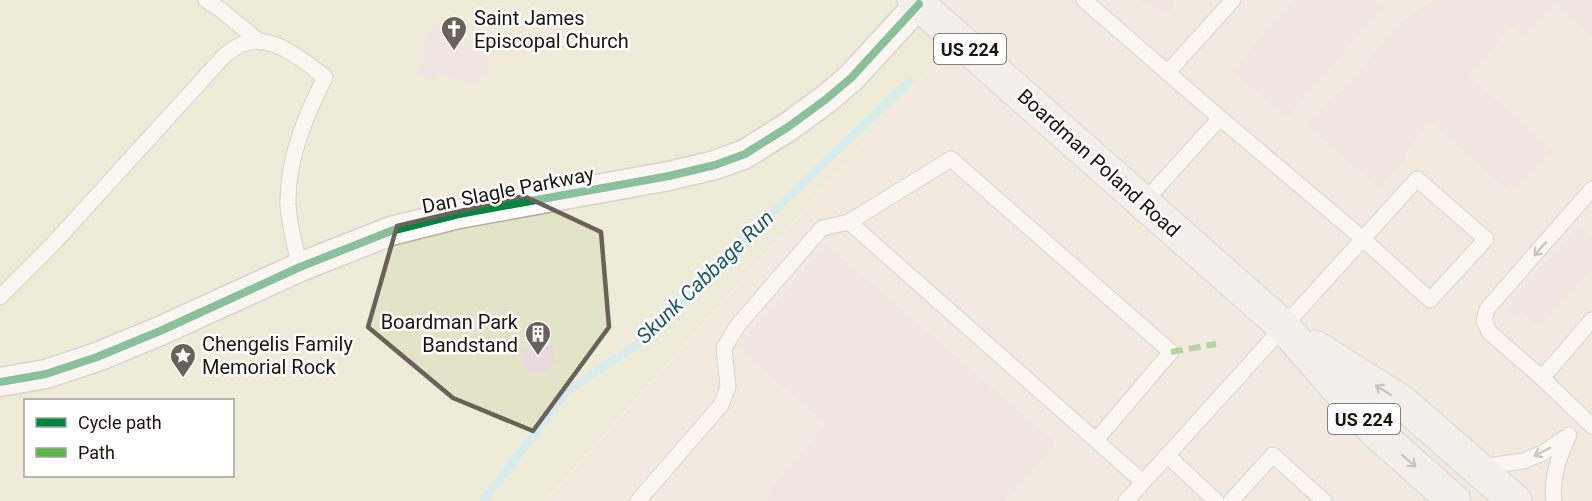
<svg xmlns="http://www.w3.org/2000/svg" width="1592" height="501" font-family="Roboto,sans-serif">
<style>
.commercial{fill:#eee3d6}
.green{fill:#e2e4c8;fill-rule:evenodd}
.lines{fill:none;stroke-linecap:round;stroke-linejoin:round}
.stream{stroke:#b1e7f2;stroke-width:8}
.building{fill:#e8d9da}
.lane-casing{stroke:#b5afa8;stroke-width:17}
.street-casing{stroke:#b5afa8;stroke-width:31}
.primary-casing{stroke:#b1b5b6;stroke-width:35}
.lane{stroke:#fefdfc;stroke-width:15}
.street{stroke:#fefdfc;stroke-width:28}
.primary{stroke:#edf0f2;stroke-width:33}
.quiet{stroke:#58b947;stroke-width:6;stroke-dasharray:12 6;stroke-linecap:butt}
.cycleway-casing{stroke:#fff;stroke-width:11}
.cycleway{stroke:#00873e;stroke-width:8}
.oneway{stroke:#979590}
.oneway2{stroke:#8e8d8b}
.marked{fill:none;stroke:#68625a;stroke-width:4.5;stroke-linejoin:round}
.labels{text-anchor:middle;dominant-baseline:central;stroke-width:5;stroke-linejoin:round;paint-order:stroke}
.shield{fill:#fff;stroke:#5f5b56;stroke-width:1.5}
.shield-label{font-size:18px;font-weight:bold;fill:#1a150d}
.poi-label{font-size:20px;fill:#1a150d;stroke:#fff;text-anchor:start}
.street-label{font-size:20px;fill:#1a150d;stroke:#fff}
.water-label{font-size:21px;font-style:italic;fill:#1a5c6a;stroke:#fff}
</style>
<rect width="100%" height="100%" fill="#f8f1e8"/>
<!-- commercial -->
<polygon class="commercial" points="914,0 1592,0 1592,501 546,501 957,38"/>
<!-- green -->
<path class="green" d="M 0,0 L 914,0 L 957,38 L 545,501 L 0,501 ZM 26,400 L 232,400 L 232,476 L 26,476 Z"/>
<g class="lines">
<!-- stream -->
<polyline class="stream" points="483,501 568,390 650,336 755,229 909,82"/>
</g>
<!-- building -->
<g class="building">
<polygon points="1142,0 1175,0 1169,14 1141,3"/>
<polygon points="1293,0 1379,0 1385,5 1287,118 1232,71"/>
<polygon points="1434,0 1592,0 1592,36 1555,5 1524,36 1511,27 1469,76 1553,150 1512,194 1431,122 1404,154 1407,157 1379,188 1307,125 1335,93 1338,95 1404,19"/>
<polygon points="431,24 451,30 449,36 490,47 487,57 491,58 486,75 481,74 478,84 437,73 435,81 417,76 421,60 418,59 424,38 427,38"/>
<polygon points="1579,225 1592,237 1592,269 1539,328 1522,311 1515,318 1506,310 1512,303 1510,301"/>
<polygon points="826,244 1056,443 1006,501 760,501 826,424 737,347"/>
<polygon points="543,340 554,348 555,362 547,372 534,375 522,366 521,352 529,342"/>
</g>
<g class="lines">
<defs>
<g id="lane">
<polyline points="206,0 221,10 260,42"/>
<polyline points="1084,0 1220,118 1143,203"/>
<polyline points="1167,73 1233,0"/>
<path d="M 0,297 L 52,245 L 224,56 C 229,52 234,48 240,45 C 271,31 302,60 325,77 C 306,115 287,159 288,204 C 289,225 295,246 300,267"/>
<polyline points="1592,320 1542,378 1592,426"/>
<polyline points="1542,378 1489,332 1484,320 1487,309 1592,189"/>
<polyline points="1096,440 1171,352 951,159 849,222 1143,482"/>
<polyline points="1167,455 1216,501"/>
<path d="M 1480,467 L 1523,461 L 1543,453 L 1569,435 C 1559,457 1551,477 1554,501"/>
<polyline points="638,501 721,405 728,387 724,348 738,325 822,228 849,222"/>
<polyline points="1126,501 1417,179 1486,239 1430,300 1362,238 1220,118"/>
<polyline points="1231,501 1273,455 1324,501"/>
</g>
<polyline id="street" points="0,382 46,374 97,357 160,331 300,267 391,231 459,214 669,176 715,165 745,154 788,127 825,100 851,78 919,4"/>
<g id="primary">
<polyline points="914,0 1283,326 1374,430 1454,501"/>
<polyline points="1315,347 1402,402 1515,501"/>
</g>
</defs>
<!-- lane casing -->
<use href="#lane" class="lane-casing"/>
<!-- street casing -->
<use href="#street" class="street-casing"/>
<!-- primary casing -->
<use href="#primary" class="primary-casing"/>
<!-- lane -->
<use href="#lane" class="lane"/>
<!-- street -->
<use href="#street" class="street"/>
<!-- primary -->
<use href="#primary" class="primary"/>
<!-- quiet -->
<polyline class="quiet" points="1171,352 1216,344"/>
<defs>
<polyline id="cycleway" points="0,382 46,374 97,357 160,331 300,267 391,231 459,214 669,176 715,165 745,154 788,127 825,100 851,78 919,4"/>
</defs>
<!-- cycleway casing -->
<use href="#cycleway" class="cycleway-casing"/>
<!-- cycleway -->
<use href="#cycleway" class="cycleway"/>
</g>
<!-- one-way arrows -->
<defs><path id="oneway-shaft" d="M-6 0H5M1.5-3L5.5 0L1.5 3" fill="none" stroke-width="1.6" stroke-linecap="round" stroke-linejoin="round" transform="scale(1.5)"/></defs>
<g class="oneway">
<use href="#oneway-shaft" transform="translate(1540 249) rotate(131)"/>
<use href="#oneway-shaft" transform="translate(1542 452) rotate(152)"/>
</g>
<g class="oneway2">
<use href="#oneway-shaft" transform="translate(1383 390) rotate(-148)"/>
<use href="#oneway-shaft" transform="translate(1409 461) rotate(41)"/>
</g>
<!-- marked area -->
<path d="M0 0H1592V501H0ZM 524,196 L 601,232 L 609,327 L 533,431 L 453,398 L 368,327 L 397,226 Z" fill="#f8f1e8" fill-opacity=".55" fill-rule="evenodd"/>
<path class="marked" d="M 524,196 L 601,232 L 609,327 L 533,431 L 453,398 L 368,327 L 397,226 Z"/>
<!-- icons -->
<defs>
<symbol id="church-pin" viewBox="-11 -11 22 30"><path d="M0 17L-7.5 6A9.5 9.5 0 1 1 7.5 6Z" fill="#68625a" stroke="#fff"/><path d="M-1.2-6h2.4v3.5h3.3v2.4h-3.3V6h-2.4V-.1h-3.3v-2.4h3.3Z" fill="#fff"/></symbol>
<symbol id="building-pin" viewBox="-11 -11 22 30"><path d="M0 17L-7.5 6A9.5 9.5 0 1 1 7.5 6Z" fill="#68625a" stroke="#fff"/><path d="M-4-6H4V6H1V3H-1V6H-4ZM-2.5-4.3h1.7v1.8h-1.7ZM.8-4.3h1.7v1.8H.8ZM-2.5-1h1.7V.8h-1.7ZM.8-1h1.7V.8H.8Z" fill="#fff"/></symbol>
<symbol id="sight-pin" viewBox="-11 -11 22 30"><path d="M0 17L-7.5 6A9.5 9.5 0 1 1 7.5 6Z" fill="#68625a" stroke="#fff"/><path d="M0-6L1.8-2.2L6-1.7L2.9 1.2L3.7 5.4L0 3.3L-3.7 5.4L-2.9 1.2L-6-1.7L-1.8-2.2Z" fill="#fff"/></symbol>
</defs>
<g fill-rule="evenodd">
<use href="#church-pin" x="439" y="14" width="30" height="40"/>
<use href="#building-pin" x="523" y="319" width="30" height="40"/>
<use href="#sight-pin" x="168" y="341" width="30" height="40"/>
</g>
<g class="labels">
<!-- shield labels -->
<g class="shield">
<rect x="934" y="34" width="72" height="30" rx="4.5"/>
<rect x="1328" y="404" width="72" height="30" rx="4.5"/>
</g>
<g class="shield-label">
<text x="970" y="49">US 224</text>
<text x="1364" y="419">US 224</text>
</g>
<!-- poi labels -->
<g class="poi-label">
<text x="474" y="18">Saint James<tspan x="474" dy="23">Episcopal Church</tspan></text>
<text x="518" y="322" text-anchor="end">Boardman Park<tspan x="518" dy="23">Bandstand</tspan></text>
<text x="202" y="344">Chengelis Family<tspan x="202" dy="23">Memorial Rock</tspan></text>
</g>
<!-- street labels -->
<g class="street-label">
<text transform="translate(1099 163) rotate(42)">Boardman Poland Road</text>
<text transform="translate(508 190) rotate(-11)">Dan Slagle Parkway</text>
</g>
<!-- water labels -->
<g class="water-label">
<text transform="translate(705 277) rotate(-44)">Skunk Cabbage Run</text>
</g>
</g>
<!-- legend -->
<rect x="24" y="399" width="210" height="78" fill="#ffffff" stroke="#a3a19e" stroke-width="1.5"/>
<rect x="36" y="418" width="30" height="9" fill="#00873e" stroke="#a3a19e" stroke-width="1.5"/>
<text x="78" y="429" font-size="18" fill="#1a150d">Cycle path</text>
<rect x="36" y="448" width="30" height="9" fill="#58b947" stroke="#a3a19e" stroke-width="1.5"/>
<text x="78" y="459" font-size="18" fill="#1a150d">Path</text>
</svg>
